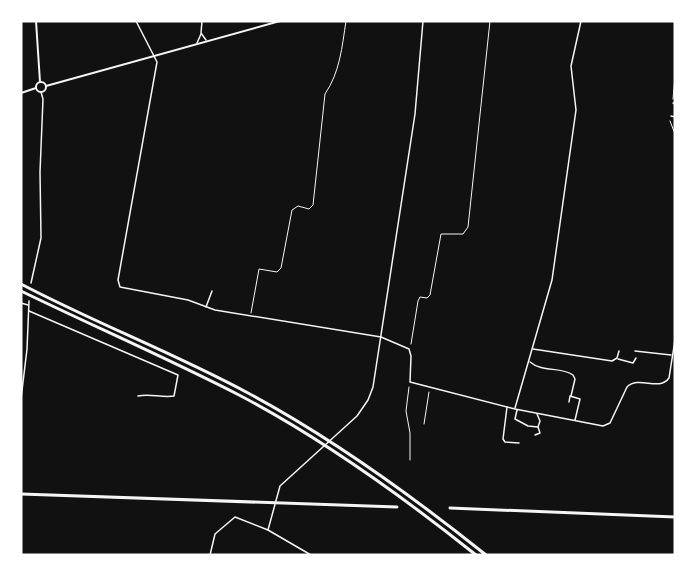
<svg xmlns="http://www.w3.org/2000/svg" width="696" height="576" font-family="Karla,sans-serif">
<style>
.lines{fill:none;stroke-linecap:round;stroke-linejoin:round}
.path{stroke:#f5f5f5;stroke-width:1}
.minor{stroke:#f5f5f5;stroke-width:1.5}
.tertiary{stroke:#f5f5f5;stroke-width:2}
.secondary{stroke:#f5f5f5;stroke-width:2}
.trunk{stroke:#f5f5f5;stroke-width:3}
.motorway{stroke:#f5f5f5;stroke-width:3}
</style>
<rect width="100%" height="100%" fill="#111"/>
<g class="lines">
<!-- path -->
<g class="path">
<polyline points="673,99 675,77"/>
<polyline points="670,121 675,134"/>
<path d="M 251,313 L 259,269 L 277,272 L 281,268 L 292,210 L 298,206 L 309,209 L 313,205 L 325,94 C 340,72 342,47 346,21"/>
<polyline points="411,344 418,301 420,297 427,298 430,295 441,234 463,234 468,227 490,21"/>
<polyline points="409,387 406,411 410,433 410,460"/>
<polyline points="424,424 429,392"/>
</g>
<!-- minor -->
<g class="minor">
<path d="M 136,21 L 157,62 L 118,280 L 120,287 L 188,300 L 215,310 L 381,337 L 409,349 L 411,356 L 410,382 L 515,409 L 603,426 L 610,423 L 627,387 C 639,375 659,392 669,378 L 675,340"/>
<polyline points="202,21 201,33 206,40"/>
<polyline points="197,43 201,34"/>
<polyline points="673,103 675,104"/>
<polyline points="671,116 675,117"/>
<polyline points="31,283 41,238 40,172 43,99 41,92"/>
<polyline points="21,303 28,305"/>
<polyline points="206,307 212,291"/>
<path d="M 29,311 L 178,375 L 174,396 C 161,398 150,393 138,396"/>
<polyline points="533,349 612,361 617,358 619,351"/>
<polyline points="635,351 671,355"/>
<polyline points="618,359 633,363 636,358"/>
<path d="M 530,362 C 543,373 560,366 573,375 L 575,379 L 571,396"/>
<polyline points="21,399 27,349 29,301"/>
<polyline points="569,402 570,396 580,399 575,420"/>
<polyline points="507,407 503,439 505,442 519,443"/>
<polyline points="515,408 552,280 576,110 571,66 581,21"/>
<polyline points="517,410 515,419 528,426 538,427 540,433 535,435"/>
<polyline points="537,414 540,421 538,427"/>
<polyline points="268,530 280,486 357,416 368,400 373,387 415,114 423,21"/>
<polyline points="210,555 215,534 235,517 268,530 311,555"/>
</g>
<!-- tertiary -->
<polyline class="tertiary" points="36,21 40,82"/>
<!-- secondary -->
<g class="secondary">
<circle cx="41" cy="87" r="5"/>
<polyline points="46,86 280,21"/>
<polyline points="21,93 36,88"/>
</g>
<!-- trunk -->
<g class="trunk">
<polyline points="21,494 397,507"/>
<polyline points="450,508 675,517"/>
</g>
<!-- motorway -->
<g class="motorway">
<path d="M 21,284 C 95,323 174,353 248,393 C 332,438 411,495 486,555"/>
<path d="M 21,291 C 93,326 167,358 239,395 C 323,439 402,496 476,555"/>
</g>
</g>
<!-- border -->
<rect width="696" height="576" fill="none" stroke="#ffffff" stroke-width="45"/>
</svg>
